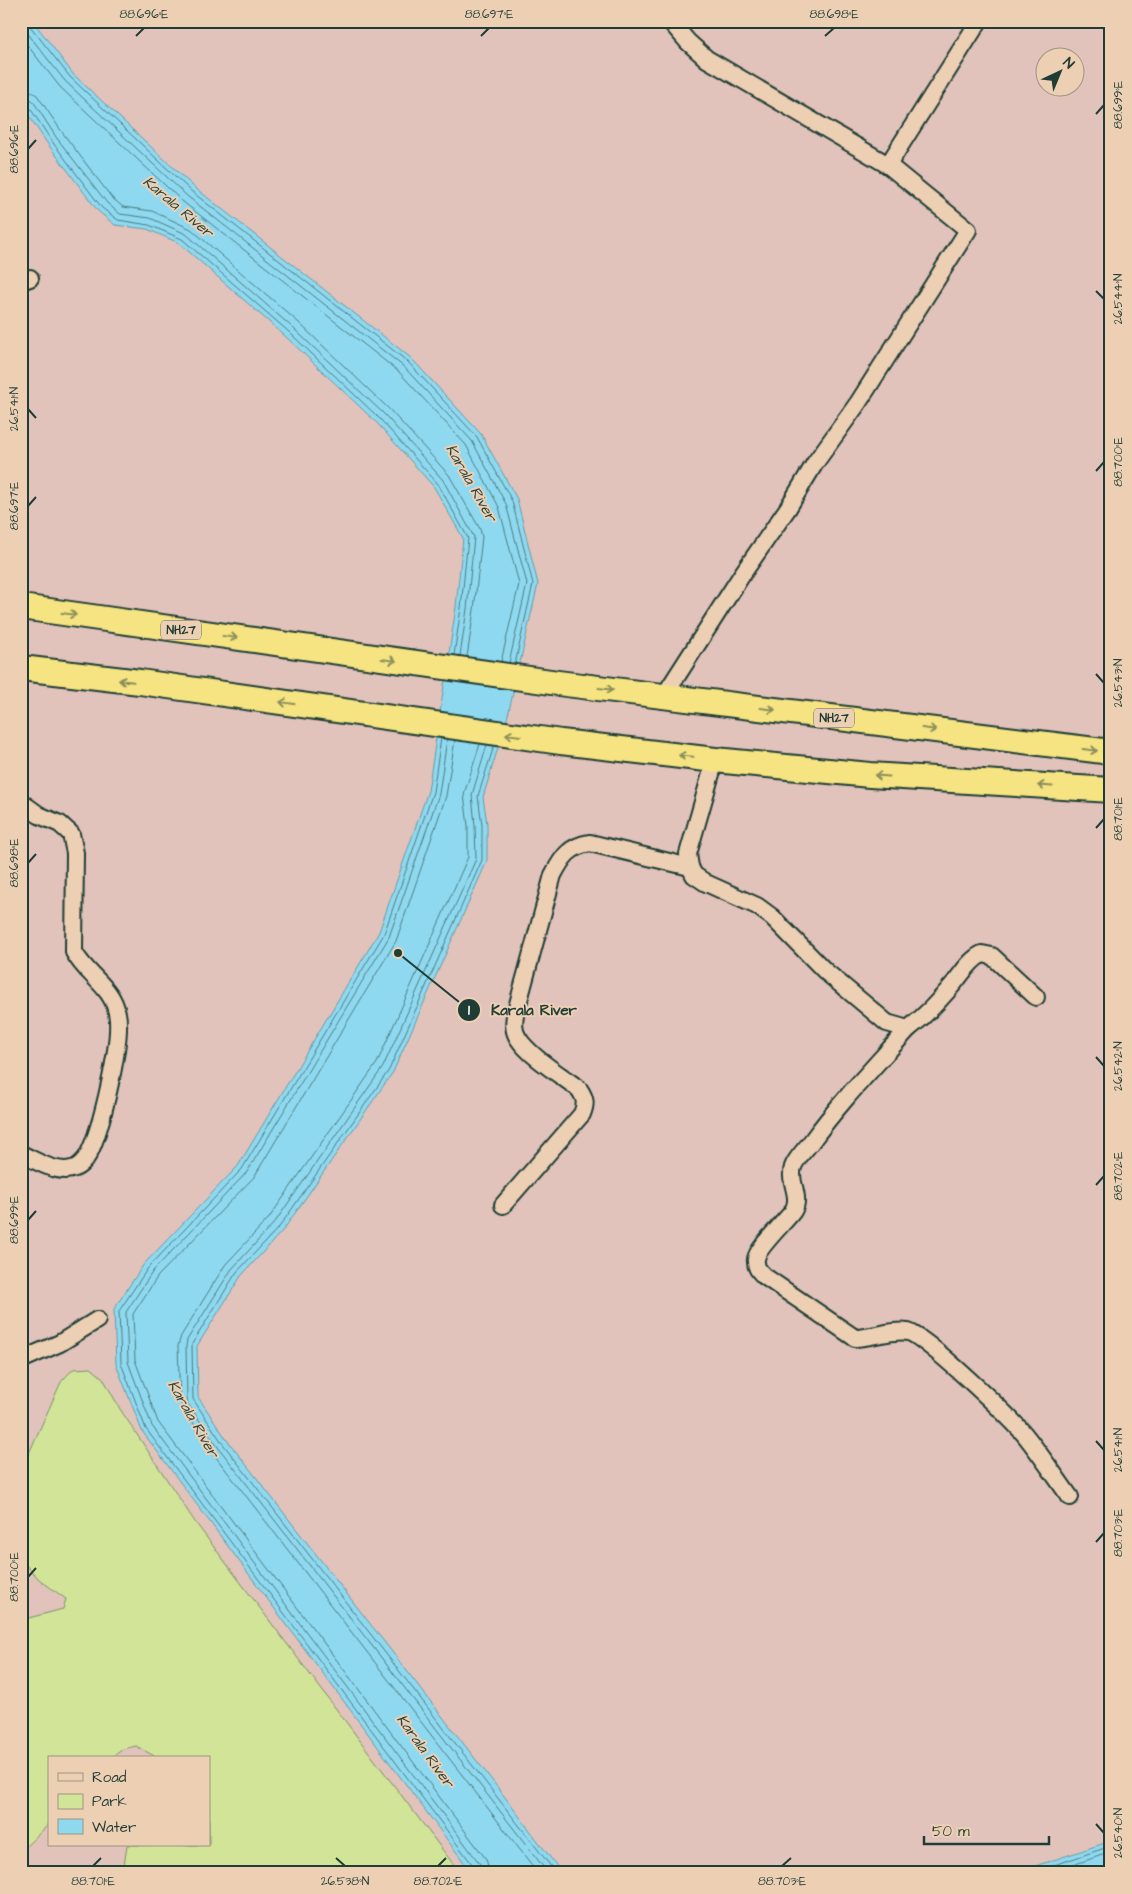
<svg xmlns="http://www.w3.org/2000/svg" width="1132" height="1894" font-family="'Architects Daughter',sans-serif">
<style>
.green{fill:#d1e498;stroke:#789066}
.water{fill:#8fd9f0;stroke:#629ba5}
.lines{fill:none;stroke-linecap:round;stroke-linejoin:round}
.shore{stroke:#4c7b7f;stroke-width:1}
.minor-casing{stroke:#1f3d34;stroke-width:20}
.highway-casing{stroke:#1f3d34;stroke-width:28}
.minor{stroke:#edcfb4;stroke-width:16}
.highway{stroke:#f6e381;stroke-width:24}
.oneway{stroke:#8a905a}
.ticks{fill:none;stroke:#1f3d34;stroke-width:2}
.labels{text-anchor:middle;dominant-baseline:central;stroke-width:4;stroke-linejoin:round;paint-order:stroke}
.shield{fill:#edcfb4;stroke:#5d695a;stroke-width:1}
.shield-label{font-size:12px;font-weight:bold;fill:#1f3d34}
.water-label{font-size:15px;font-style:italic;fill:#25453d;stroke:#edcfb4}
.leader{fill:none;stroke:#1f3d34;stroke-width:2}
.callout-dot{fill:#1f3d34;stroke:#edcfb4;stroke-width:2}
.mark-label{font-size:15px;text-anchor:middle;font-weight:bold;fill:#fff}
.callout-label{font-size:15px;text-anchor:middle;font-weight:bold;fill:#1f3d34;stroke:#edcfb4;stroke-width:4;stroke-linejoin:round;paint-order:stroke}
.neatline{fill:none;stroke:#1f3d34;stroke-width:2}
.ticks-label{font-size:12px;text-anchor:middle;fill:#1f3d34}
</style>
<rect width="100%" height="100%" fill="#e2c3bc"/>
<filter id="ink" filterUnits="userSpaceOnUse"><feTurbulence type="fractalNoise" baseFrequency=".02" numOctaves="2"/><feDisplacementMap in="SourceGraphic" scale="10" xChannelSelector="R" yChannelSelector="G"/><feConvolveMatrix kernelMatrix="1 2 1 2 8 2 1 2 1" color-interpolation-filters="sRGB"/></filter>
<g filter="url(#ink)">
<!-- green -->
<polygon class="green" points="91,1368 103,1378 120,1409 195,1522 460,1873 123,1873 127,1845 209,1845 209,1758 158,1758 136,1746 123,1749 111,1758 49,1758 49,1824 21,1851 21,1620 63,1609 66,1599 40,1580 22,1561 23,1479 25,1462 61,1382 73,1369"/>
<!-- water -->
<g class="water">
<polygon points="21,21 33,21 73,74 194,187 411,358 481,434 517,499 538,584 508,715 483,797 487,824 487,861 393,1072 284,1229 241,1276 197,1346 198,1397 227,1440 498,1788 562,1873 472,1873 142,1431 116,1364 114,1309 144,1264 238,1166 379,932 428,791 456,607 463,538 434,487 377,423 285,336 179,243 147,229 115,225 98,211 47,143 21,104"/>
<polygon points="1111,1841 1111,1873 1014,1873"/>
</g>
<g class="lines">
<!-- shore -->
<g class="shore">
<polyline points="23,21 25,30 65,81 187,196 404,367 472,441 506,504 527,584 509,663"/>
<polyline points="29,21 30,26 70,77 191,191 408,362 477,437 512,501 533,584 515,664"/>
<polyline points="21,37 60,87 182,201 399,372 466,445 499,507 519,584 501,662"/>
<polyline points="21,89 29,90 37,95 62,132 112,198 123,207 152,211 191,229 298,322 389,409 449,475 480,529 482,537 474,610 467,657"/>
<polyline points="21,96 28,97 33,101 56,137 107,203 120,214 150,218 186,234 293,328 384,414 443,480 474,537 467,609 460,656"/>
<polyline points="21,102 28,105 51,140 102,208 118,220 149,225 182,239 289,332 380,419 438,484 468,538 461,608 454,655"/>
<polyline points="441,738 433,792 384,934 242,1169 148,1268 119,1311 121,1363 146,1429 475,1868 476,1873"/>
<polyline points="447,739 439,794 389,937 247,1172 153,1271 126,1312 128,1362 152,1426 480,1864 482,1873"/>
<polyline points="455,740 446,796 396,941 254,1177 158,1276 133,1314 135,1360 158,1422 486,1859 490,1873"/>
<polyline points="480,744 464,794 468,826 468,857 377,1063 269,1218 225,1265 181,1336 178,1346 180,1402 212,1452 538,1873"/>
<polyline points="487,745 472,795 475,825 476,859 383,1067 275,1222 231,1270 187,1340 186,1346 187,1398 188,1404 218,1447 548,1873"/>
<polyline points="494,746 478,796 482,825 482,860 389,1070 280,1226 236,1273 192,1344 193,1399 223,1444 556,1873"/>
<polyline points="1030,1873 1111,1846"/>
<polyline points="1049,1873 1111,1852"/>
</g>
<defs>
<g id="minor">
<polyline points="670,21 688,42 707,59 888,165"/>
<polyline points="21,281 30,278"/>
<polyline points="664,696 743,573 788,508 815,463 858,403 968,230 888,165 979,21"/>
<path d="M 715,760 L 688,854 L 690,867 L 694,875 L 706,883 L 757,906 L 772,917 L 825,971 L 887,1023 L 908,1029 C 925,1016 941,999 955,982 C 963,972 970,960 982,954 L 992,956 L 1036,997"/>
<path d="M 21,802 L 39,815 L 60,824 L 71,834 L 75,853 L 74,952 C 86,975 112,986 117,1013 C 123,1039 101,1131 88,1155 C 86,1159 80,1166 75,1168 C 58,1175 37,1161 21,1154"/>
<path d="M 908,1029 C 875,1066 840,1102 811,1142 C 806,1149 796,1158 793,1167 C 788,1182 802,1196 793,1211 C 785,1222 757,1248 756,1259 C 755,1267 759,1271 764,1276 L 855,1338 C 871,1338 893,1329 908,1332 C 923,1334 1012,1419 1025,1435 C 1041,1455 1055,1476 1070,1497"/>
<path d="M 503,1205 L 582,1114 C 586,1104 586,1099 579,1089 C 562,1076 529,1056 518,1038 C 513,1030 514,1023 515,1015 L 553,875 C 562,858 569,846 590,843 L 690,867"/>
<polyline points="21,1360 60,1343 97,1320"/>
</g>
<g id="highway">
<polyline points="21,607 558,683 1111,752"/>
<polyline points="21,668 140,682 561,742 715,760 870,775 1111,790"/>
</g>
</defs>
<!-- minor casing -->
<use href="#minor" class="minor-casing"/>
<!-- highway casing -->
<use href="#highway" class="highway-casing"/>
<!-- minor -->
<use href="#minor" class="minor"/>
<!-- highway -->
<use href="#highway" class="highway"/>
</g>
<!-- one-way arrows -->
<defs><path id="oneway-shaft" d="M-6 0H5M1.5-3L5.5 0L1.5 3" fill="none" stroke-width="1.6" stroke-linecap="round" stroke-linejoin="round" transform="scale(1.25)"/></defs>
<g class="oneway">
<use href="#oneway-shaft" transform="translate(69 614) rotate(8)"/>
<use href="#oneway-shaft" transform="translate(230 637) rotate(8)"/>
<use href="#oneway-shaft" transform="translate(389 660) rotate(8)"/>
<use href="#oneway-shaft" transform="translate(126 681) rotate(-174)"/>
<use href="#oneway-shaft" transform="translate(606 689) rotate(7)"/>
<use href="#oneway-shaft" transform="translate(287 703) rotate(-172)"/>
<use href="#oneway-shaft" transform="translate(768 709) rotate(7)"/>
<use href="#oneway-shaft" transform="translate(929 729) rotate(7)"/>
<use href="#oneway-shaft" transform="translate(513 735) rotate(-172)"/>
<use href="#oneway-shaft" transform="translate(1090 750) rotate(7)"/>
<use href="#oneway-shaft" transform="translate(686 756) rotate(-174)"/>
<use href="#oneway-shaft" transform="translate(882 776) rotate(-176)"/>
<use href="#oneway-shaft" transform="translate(1045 786) rotate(-176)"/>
</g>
</g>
<!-- ticks -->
<path class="ticks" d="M 136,36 L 144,28M 481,36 L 489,28M 825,36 L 834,28M 1096,114 L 1104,105M 28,149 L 36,140M 1096,291 L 1104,299M 28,409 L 36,418M 1096,471 L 1104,462M 28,506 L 36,497M 1096,674 L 1104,683M 1096,828 L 1104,819M 28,863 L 36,854M 1096,1057 L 1104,1066M 1096,1185 L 1104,1176M 28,1220 L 36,1211M 1096,1441 L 1104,1450M 1096,1542 L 1104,1533M 28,1577 L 36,1568M 1096,1824 L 1104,1833M 336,1858 L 345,1866M 93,1866 L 101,1858M 438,1866 L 446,1858M 782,1866 L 791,1858"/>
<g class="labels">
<!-- shield labels -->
<g class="shield">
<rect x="161" y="620.5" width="40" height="19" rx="4"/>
<rect x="814" y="708.5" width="40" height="19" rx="4"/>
</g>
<g class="shield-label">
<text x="181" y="630">NH27</text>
<text x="834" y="718">NH27</text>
</g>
<!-- water labels -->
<g class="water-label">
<text transform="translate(178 207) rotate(40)">Karala River</text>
<text transform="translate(471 483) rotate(60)">Karala River</text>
<text transform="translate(193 1419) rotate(60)">Karala River</text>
<text transform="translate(425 1751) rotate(54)">Karala River</text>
</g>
</g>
<!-- callouts -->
<path class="leader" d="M398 953L469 1010"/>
<g class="callout-dot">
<circle cx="398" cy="953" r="5"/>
<circle cx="469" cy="1010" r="12"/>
</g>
<g class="mark-label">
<text x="469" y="1015">1</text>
</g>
<g class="callout-label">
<text x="534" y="1015">Karala River</text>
</g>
<!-- margin -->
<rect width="1132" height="1894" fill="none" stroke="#edcfb4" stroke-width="55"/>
<!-- legend -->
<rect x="48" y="1756" width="162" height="90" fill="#edcfb4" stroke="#9b9581"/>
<rect x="58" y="1773" width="25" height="8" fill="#edcfb4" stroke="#9b9581"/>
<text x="92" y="1782" font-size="15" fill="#1f3d34">Road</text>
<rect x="58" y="1794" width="25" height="15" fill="#d1e498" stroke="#9b9581"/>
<text x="92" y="1806" font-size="15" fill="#1f3d34">Park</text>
<rect x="58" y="1819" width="25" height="15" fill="#8fd9f0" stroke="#9b9581"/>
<text x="92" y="1832" font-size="15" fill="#1f3d34">Water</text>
<!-- north arrow -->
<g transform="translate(1060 72) rotate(44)"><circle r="24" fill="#edcfb4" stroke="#9b9581"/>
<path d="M0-4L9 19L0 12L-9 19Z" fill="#1f3d34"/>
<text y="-8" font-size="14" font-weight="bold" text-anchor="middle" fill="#1f3d34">N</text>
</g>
<!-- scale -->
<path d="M924 1836v8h125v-8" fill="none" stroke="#1f3d34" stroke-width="2.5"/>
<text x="932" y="1836" font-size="15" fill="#1f3d34" stroke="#edcfb4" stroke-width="4" paint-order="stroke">50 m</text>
<rect x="28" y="28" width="1076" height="1838" class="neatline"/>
<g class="ticks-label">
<text x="144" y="18">88.696°E</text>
<text x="489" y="18">88.697°E</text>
<text x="834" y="18">88.698°E</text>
<text transform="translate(1118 105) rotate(-90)" y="4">88.699°E</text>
<text transform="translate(14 149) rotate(-90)" y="4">88.696°E</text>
<text transform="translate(1118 299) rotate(-90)" y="4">26.544°N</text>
<text transform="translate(14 409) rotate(-90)" y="4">26.541°N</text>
<text transform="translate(1118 462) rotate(-90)" y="4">88.700°E</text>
<text transform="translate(14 506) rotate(-90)" y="4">88.697°E</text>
<text transform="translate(1118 683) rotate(-90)" y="4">26.543°N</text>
<text transform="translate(1118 819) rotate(-90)" y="4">88.701°E</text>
<text transform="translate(14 863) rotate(-90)" y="4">88.698°E</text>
<text transform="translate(1118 1066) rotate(-90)" y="4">26.542°N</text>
<text transform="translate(1118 1176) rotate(-90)" y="4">88.702°E</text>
<text transform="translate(14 1220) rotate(-90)" y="4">88.699°E</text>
<text transform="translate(1118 1450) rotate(-90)" y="4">26.541°N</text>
<text transform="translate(1118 1533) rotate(-90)" y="4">88.703°E</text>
<text transform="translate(14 1577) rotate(-90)" y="4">88.700°E</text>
<text transform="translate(1118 1833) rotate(-90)" y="4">26.540°N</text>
<text x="93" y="1885">88.701°E</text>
<text x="345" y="1885">26.538°N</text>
<text x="438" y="1885">88.702°E</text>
<text x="782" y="1885">88.703°E</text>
</g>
</svg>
